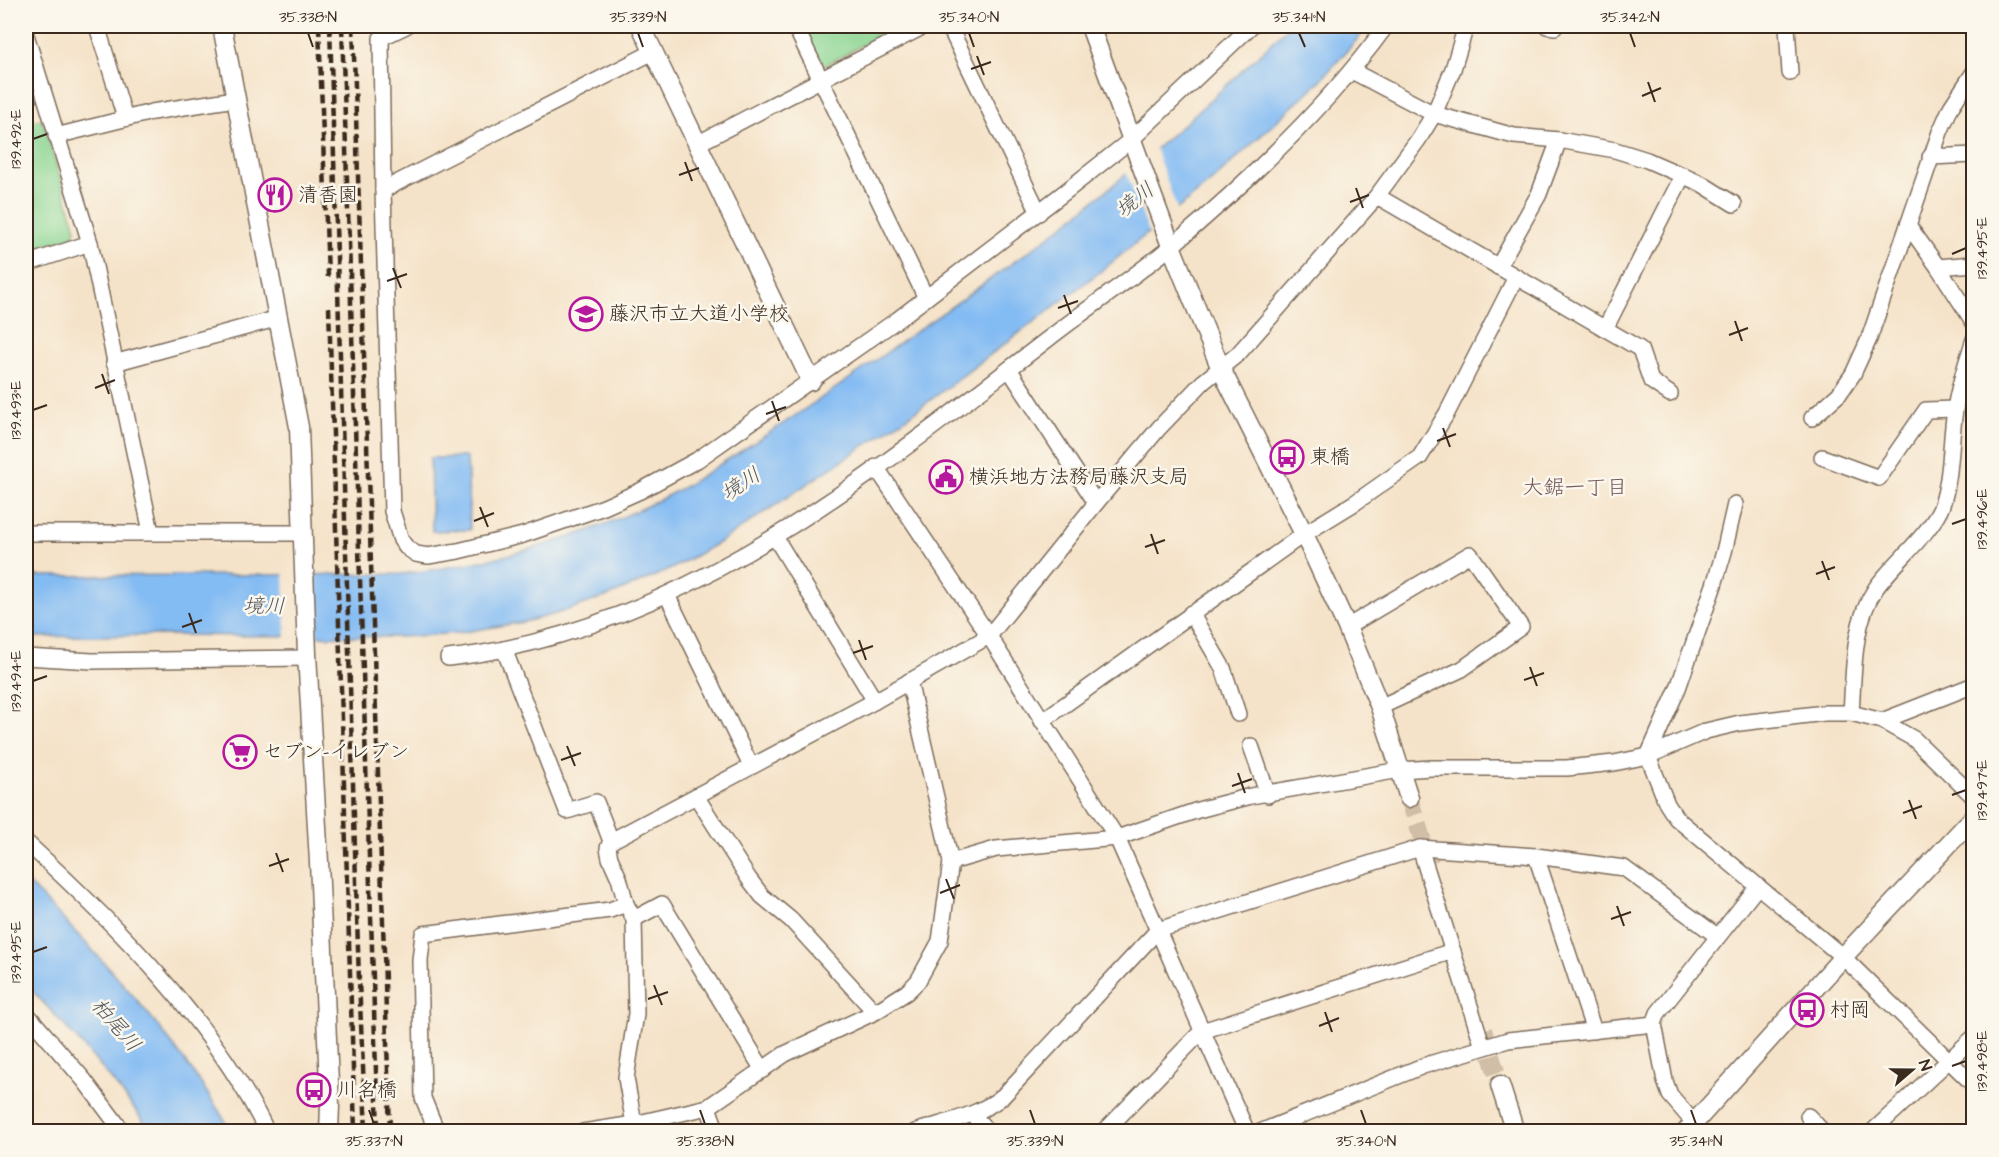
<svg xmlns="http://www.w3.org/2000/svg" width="1999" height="1157" font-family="'Architects Daughter','Klee One',sans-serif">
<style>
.green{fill:#8cd693;stroke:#648058;stroke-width:1.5}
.water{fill:#83bbf3;stroke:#5f7288;stroke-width:1.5}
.pier{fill:#f5e3c9}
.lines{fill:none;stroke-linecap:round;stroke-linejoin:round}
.tertiary-tunnel{stroke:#d0bea7;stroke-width:18;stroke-dasharray:18 9;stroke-linecap:butt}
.minor-casing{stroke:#7c6b5a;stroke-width:18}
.tertiary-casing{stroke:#7c6b5a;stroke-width:21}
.minor{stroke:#fff;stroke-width:15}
.tertiary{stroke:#fff;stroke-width:18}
.rail{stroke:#3b2a1e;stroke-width:4.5;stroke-dasharray:9 4.5;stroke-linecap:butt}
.ticks{fill:none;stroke:#3b2a1e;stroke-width:2}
.labels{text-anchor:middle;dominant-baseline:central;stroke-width:5;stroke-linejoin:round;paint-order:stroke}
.poi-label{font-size:20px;fill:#3b2a1e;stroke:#fbf7ec;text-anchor:start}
.water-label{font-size:21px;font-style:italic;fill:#51565e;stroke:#fbf7ec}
.neighbourhood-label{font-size:21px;fill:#75565b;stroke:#fbf7ec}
.neatline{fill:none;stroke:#3b2a1e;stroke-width:2}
.ticks-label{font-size:15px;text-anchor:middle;fill:#3b2a1e}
</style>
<rect width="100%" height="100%" fill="#fbf7ec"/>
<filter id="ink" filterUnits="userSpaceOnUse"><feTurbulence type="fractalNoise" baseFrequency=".0167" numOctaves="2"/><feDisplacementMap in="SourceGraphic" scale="12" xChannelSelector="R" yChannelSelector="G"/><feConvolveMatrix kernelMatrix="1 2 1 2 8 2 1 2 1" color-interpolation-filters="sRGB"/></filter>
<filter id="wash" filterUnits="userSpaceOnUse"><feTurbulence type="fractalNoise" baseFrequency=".008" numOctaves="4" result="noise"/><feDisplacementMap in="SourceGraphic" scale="24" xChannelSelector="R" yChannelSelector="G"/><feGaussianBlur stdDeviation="1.35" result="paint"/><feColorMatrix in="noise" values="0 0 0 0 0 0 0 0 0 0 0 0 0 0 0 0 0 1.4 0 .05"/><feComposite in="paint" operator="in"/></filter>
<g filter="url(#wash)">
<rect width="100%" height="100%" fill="#f5e3c9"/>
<!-- green -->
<g class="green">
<polygon points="792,26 897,26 815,71"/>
<polygon points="42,119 76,229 72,237 26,251 26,122"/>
</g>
<!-- water -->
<g class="water">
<path d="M 1289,26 L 1369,26 L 1320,81 L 1213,180 L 1105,268 L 912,414 L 720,542 L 671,569 L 611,595 L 556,614 L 524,622 L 458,633 L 400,637 L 166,635 L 26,637 L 26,576 L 402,574 C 499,562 595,536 680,489 C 697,479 714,468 730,458 C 793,418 855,376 915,332 C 967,296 1020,259 1070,220 C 1147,159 1219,94 1289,26 Z"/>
<polygon points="467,457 470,530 432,531 430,458"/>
<path d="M 26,881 C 102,958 177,1038 231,1131 L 150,1131 C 114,1078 70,1031 26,984 Z"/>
</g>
<!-- pier -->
<g class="pier">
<polygon points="1154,145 1178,212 1150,236 1125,169"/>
<polygon points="284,572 315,572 317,640 286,639"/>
</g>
</g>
<g filter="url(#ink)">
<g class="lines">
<!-- tertiary-tunnel -->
<g class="tertiary-tunnel">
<polyline points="1409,798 1430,863"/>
<polyline points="1483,1030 1500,1085"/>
</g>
<defs>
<g id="minor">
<polyline points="97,26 125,118"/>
<polyline points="406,26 381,38 383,190 392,511 401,540 406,547 416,554 428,556 458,551 523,535 604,507 640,491 697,460 897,320 1065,192 1132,139 1251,26"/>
<polyline points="795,26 926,298"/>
<polyline points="949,26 1039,213"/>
<polyline points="1547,26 1555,27"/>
<polyline points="1787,26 1790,73"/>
<polyline points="26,35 90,243 151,532"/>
<polyline points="1352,71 1434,114 1514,136 1559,140 1615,150 1647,160 1702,184 1734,204"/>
<polyline points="56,136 152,112 235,99"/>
<polyline points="697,144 924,26"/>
<polyline points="1930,157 1974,155"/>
<polyline points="383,190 653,52"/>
<polyline points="1377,196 1640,349 1651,381 1670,394"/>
<polyline points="1908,225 1938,267 1974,323"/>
<polyline points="26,264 90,243"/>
<polyline points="1498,267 1539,194 1559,140"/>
<polyline points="1938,267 1974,264"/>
<polyline points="1605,329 1683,175"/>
<polyline points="114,363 279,318"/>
<polyline points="1009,369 1096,503"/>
<polyline points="1812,418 1839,394 1853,374 1869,339 1940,132 1951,107 1974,72"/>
<polyline points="1822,457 1879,478 1926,410 1955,409"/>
<polyline points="876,467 989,636 1117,838 1247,1132"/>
<polyline points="1735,504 1724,552 1714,585 1678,688 1648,756 1667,804 1676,818 1843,957 1974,1085"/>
<polyline points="26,533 302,533"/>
<polyline points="775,537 875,701"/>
<polyline points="667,595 751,766"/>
<polyline points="1191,613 1223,668 1238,714"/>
<polyline points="1347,627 1470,554 1521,627 1462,669 1380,707"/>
<polyline points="504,649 567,811 596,802 611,841"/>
<polyline points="26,657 92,661 307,658"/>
<path d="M 448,658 C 681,632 868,477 1048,339 C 1089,307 1133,278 1173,245 C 1250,180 1327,107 1386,26"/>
<path d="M 1851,713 C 1854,672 1852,623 1876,588 C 1892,565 1934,530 1942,505 C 1952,474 1950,442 1955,410 C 1958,386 1967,362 1974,339"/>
<polyline points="1042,721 1304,534 1356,502 1420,457 1447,413 1516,277"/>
<polyline points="1882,721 1974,685"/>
<polyline points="1251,746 1268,795"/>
<polyline points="696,796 749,879 762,896 791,920 875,1012"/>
<path d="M 26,842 C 114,923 214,1022 267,1132"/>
<polyline points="1420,848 1483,1047"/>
<polyline points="1536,856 1594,1031"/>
<polyline points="951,862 996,849 1117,838 1198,810 1251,796 1400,770 1431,768 1567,768 1614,763 1648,756 1706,731 1740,723 1825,713 1851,713 1882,721 1914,739 1974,797"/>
<polyline points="634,919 662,904 763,1070"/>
<polyline points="26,1013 84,1080 123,1132"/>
<polyline points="708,1107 717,1132"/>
<polyline points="972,1114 988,1132"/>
<polyline points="1808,1116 1823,1132"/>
<polyline points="1694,1123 1670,1095 1665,1081 1654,1024 1658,1013 1758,886"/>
<polyline points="634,1124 626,1078 636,1014 634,919 626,904 619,878 610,858 608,848 611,841 875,701 989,636 1096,503 1159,428 1203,382 1238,354 1377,196 1418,140 1434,114 1453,69 1466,26"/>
<polyline points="437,1132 423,1098 420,960 423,934 610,910 626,904"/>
<polyline points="583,1132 634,1124 708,1107 785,1054 875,1012 907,992 918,981 940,941 951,862 909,681"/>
<path d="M 915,1132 C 945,1122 979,1116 1003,1096 L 1158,930 L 1420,848 L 1536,856 L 1624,868 L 1717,936"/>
<polyline points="1104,1132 1202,1031 1453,951"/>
<polyline points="1260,1132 1423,1066 1508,1040 1654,1024"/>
<polyline points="1872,1132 1974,1037"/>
</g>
<g id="tertiary">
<polyline points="222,26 299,427 307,654 319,862 330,1105 329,1132"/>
<polyline points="641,26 811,381"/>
<polyline points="1090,26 1171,246 1221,369 1304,534 1347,627 1380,707 1409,798"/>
<polyline points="1500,1085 1515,1132"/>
<polyline points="1686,1132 1843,957 1974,817"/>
</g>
</defs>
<!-- minor casing -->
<use href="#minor" class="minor-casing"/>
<!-- tertiary casing -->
<use href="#tertiary" class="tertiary-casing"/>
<!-- minor -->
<use href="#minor" class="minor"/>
<!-- tertiary -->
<use href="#tertiary" class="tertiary"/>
<!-- rail -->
<g class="rail">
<polyline points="319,26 328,277"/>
<polyline points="330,26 359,981 366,1132"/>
<polyline points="342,26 378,1132"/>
<polyline points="353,26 390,1132"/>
<polyline points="329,307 355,1132"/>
</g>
</g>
</g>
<!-- ticks -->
<path class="ticks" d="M 308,33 L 313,47M 638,33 L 643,47M 969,33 L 974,47M 1299,33 L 1305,47M 1630,33 L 1635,47M 977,56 L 984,75M 971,69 L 991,62M 1648,82 L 1655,102M 1642,96 L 1661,88M 33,139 L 47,134M 685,162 L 692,181M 679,175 L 699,168M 1356,188 L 1363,208M 1350,202 L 1369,195M 1952,254 L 1966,248M 393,268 L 401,288M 387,281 L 407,274M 1064,295 L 1071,314M 1058,308 L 1078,301M 1735,321 L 1742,341M 1729,335 L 1748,328M 102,374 L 109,394M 95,388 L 115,380M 772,401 L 779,421M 33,410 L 47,405M 766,414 L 786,407M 1443,428 L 1450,447M 1437,441 L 1456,434M 480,507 L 488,527M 474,521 L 494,513M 1952,524 L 1966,519M 1151,534 L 1158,554M 1145,547 L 1165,540M 1822,561 L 1829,580M 1816,574 L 1835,567M 189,613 L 196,633M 182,627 L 202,620M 859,640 L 866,660M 853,653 L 873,646M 1530,667 L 1537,686M 1524,680 L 1544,673M 33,681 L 47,676M 567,746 L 575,766M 561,760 L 581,753M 1238,773 L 1245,793M 1232,786 L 1252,779M 1952,795 L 1966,790M 1909,800 L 1916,819M 1903,813 L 1922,806M 276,853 L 283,872M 269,866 L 289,859M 946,879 L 954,899M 940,893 L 960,885M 1617,906 L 1624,926M 1611,919 L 1631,912M 33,952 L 47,947M 654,985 L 662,1005M 648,999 L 668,992M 1325,1012 L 1332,1032M 1319,1026 L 1339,1018M 1952,1066 L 1966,1061M 369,1110 L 374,1124M 700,1110 L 705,1124M 1030,1110 L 1035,1124M 1361,1110 L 1366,1124M 1691,1110 L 1696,1124"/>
<!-- icons -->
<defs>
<symbol id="restaurant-ring" viewBox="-11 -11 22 22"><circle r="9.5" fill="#fbf7ec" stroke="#b5179e" stroke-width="1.5"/><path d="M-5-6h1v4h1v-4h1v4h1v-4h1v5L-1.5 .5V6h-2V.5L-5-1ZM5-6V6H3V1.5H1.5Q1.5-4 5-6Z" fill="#b5179e"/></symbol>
<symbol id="school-ring" viewBox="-11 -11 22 22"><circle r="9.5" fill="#fbf7ec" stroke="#b5179e" stroke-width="1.5"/><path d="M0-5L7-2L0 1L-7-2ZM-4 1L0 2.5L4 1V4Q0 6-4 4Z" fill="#b5179e"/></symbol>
<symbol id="bus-ring" viewBox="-11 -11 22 22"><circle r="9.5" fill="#fbf7ec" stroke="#b5179e" stroke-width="1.5"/><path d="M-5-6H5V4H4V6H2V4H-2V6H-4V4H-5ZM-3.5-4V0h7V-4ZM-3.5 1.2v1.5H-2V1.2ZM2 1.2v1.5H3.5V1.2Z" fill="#b5179e"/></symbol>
<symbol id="civic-ring" viewBox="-11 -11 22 22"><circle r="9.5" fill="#fbf7ec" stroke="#b5179e" stroke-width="1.5"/><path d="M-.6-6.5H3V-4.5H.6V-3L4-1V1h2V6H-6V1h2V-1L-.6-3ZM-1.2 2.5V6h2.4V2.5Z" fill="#b5179e"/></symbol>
<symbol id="supermarket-ring" viewBox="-11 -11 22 22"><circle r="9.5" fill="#fbf7ec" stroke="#b5179e" stroke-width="1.5"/><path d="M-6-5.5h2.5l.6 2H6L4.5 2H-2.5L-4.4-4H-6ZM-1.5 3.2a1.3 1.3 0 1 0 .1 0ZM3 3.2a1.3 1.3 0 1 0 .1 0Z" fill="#b5179e"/></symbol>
</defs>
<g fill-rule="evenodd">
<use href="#restaurant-ring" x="256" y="176" width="38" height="38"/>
<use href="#school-ring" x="567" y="295" width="38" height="38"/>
<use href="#bus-ring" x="1268" y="438" width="38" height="38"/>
<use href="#civic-ring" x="927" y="458" width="38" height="38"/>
<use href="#supermarket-ring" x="221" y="733" width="38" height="38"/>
<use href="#bus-ring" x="1788" y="991" width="38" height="38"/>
<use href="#bus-ring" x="295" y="1071" width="38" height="38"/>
</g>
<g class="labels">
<!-- poi labels -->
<g class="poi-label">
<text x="298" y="195">清香園</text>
<text x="609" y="314">藤沢市立大道小学校</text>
<text x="1310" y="457">東橋</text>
<text x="969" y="477">横浜地方法務局藤沢支局</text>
<text x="263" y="752">セブン-イレブン</text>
<text x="1830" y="1010">村岡</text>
<text x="337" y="1090">川名橋</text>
</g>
<!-- water labels -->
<g class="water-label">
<text transform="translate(1135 200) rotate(-38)">境川</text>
<text transform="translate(741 484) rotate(-33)">境川</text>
<text transform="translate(264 606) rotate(1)">境川</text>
<text transform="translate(116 1025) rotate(49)">柏尾川</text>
</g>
<!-- neighbourhood labels -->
<g class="neighbourhood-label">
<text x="1575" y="487">大鋸一丁目</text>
</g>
</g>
<!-- margin -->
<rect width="1999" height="1157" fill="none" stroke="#fbf7ec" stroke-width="66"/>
<!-- north arrow -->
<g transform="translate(1912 1070) rotate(70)" stroke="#fbf7ec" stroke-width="4.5" paint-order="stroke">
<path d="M0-4.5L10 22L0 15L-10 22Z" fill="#3b2a1e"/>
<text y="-9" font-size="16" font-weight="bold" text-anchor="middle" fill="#3b2a1e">N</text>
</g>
<rect x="33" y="33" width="1933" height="1091" class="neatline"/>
<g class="ticks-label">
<text x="308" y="22">35.338°N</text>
<text x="638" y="22">35.339°N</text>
<text x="969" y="22">35.340°N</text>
<text x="1299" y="22">35.341°N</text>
<text x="1630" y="22">35.342°N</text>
<text transform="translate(16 139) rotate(-90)" y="5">139.492°E</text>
<text transform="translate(1982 248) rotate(-90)" y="5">139.495°E</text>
<text transform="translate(16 410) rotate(-90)" y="5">139.493°E</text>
<text transform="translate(1982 519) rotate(-90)" y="5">139.496°E</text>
<text transform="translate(16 681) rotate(-90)" y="5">139.494°E</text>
<text transform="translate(1982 790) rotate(-90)" y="5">139.497°E</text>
<text transform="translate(16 952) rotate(-90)" y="5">139.495°E</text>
<text transform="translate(1982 1061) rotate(-90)" y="5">139.498°E</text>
<text x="374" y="1146">35.337°N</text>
<text x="705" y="1146">35.338°N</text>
<text x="1035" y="1146">35.339°N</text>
<text x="1366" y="1146">35.340°N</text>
<text x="1696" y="1146">35.341°N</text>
</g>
</svg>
